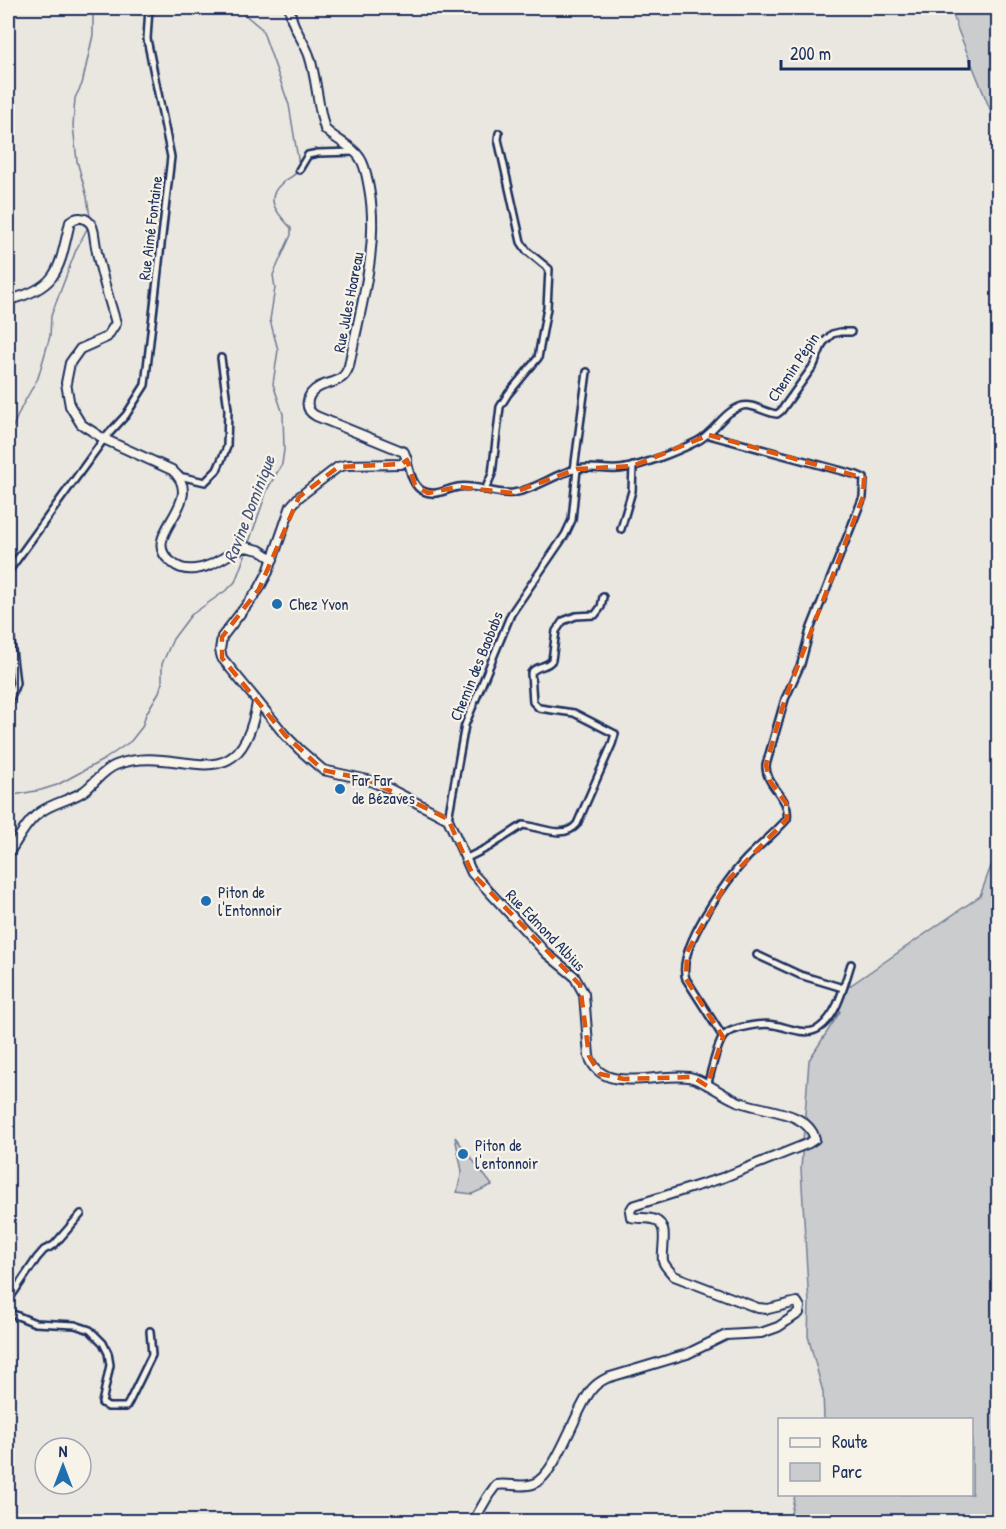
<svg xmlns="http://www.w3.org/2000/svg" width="1006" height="1529" font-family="'Patrick Hand',sans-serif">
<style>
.green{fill:#cbcccd;stroke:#737e96;stroke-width:1.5}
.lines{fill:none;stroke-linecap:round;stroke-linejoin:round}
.stream{stroke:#6d7892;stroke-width:1.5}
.minor-casing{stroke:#1b2f5e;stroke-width:10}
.secondary-casing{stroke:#1b2f5e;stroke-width:12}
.minor{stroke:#f7f3e8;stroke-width:5}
.secondary{stroke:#f7f3e8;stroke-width:8}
.marked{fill:none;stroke:#de5710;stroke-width:4.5;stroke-dasharray:12 8;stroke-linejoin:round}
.poi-dot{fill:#1f6fb2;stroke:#f7f3e8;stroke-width:2}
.labels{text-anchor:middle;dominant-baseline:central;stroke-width:4.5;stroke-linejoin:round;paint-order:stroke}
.street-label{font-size:16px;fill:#1b2f5e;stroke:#f7f3e8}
.poi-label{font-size:16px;fill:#1b2f5e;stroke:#f7f3e8;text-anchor:start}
.water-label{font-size:18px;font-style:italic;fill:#445378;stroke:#f7f3e8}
</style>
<rect width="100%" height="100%" fill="#eae7e0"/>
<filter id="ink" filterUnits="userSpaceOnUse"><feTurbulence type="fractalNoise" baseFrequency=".0167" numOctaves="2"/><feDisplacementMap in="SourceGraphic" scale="12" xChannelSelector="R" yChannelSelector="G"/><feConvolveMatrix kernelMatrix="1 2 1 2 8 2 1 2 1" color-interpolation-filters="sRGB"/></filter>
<g filter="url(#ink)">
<!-- green -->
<g class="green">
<polygon points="951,8 998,8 998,129 958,30"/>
<polygon points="998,847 998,1521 789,1522 795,1495 972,1494 972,1420 824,1419 823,1392 808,1336 809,1304 801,1169 809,1060 840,1012 835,996 980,896"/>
<polygon points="455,1137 492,1185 472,1194 457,1192 462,1171"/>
</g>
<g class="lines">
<!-- stream -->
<g class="stream">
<polyline points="237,8 262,29 289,105 299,165"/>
<polyline points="90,217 87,197 77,161 73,126 75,98 82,84 93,35 93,8"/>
<polyline points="8,438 22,406 38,378 50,336 51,316 76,250 89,225"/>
<path d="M 248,545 L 268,488 L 282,464 L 284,450 L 283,414 L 273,384 L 278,350 L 270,320 L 275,288 L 273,275 L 291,235 L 291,228 C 279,215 263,200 281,184 C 286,179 293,177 297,172"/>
<polyline points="8,796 41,790 57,785 105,759 131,741 142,727 146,714 159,692 162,683 162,664 173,639 191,615 228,589 235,582 247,550"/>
</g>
<defs>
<g id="minor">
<polyline points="299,170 308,155 318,153 355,152"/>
<path d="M 709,435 L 857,475 L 864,478 L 863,497 L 810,630 L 801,664 L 785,699 L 766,765 C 765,787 791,796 787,819 C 775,833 760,845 747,858 C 726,880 676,949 686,979 L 723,1037"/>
<path d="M 407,460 C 410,470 412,486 423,491 C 436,497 446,489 458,487 C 477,484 494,495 513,493 C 536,490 555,473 577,469 C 590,466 605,470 618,469 C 637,468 678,451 696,442 C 714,434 722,412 742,406 C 752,403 766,413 777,414 L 781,411 L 814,365 L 823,343 L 832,334 L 840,332 L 851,332"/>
<polyline points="574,470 587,372"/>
<polyline points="179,476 205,482 217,470 227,447 228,409 221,358"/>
<polyline points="485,490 492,474 500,407 508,394 538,358 547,308 549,269 527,251 521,242 498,139 499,133"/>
<polyline points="621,529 632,491 633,466"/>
<polyline points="8,572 104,439 126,415 145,385 171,157 147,39 149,8"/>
<polyline points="8,617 16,683 8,705"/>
<polyline points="448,819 465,725 511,614 565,535 572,520 577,469"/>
<path d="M 465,859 L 489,847 L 523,825 C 541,827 564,840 577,824 L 612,744 L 615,734 L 574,713 L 539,708 L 533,702 L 531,673 C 536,665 547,668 552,660 L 556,631 L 563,621 L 576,616 L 595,615 L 601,607 L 603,597"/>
<polyline points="757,955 800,975 843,988"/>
<path d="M 707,1086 C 711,1073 716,1047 723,1037 C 729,1027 763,1023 774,1025 C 788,1027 806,1037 819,1028 C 838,1015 844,985 851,964"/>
<polyline points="8,1301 37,1258 44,1250 54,1245 81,1214"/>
<polyline points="8,1312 35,1323 75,1325 90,1330 103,1343 108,1353 110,1365 102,1403 108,1407 126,1407 129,1402 152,1355 150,1331"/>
</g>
<g id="secondary">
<path d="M 290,8 C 290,24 303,39 309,55 C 317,79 317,105 325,129 C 335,140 352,145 360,158 C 366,167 367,178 369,188 C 380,248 360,308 349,366 C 347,371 346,375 341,378 C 335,383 326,383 319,387 C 306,394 303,409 316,416 L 404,452 L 407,460 L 401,464 L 346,465 L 338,467 L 299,497 L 291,506 L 268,572 L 259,589 L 222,637 L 220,650 L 222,658 L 285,735 L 300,750 L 323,770 L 368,780 L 390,789 L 448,819 L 472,873 L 546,953 L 574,976 L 584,994 L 589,1056 C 602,1096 658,1072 689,1077 C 705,1080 720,1094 735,1100 C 757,1111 807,1109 815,1139 L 809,1143 L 722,1178 L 633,1206 L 630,1211 L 631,1217 C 639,1219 648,1217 655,1220 C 670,1226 661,1249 663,1261 C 665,1267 670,1271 674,1276 L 758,1308 L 768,1309 L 797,1302 L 800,1307 L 799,1313 L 778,1327 L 761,1333 L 726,1335 L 687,1354 L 607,1378 C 601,1381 596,1384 592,1389 C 575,1410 557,1475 533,1484 C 521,1488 509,1483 496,1485 L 488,1496 L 473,1522"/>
<path d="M 8,300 C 59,288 59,269 70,222 C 76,217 84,216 90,223 C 94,227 94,235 95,241 C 99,269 108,295 116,323 L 107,337 L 80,349 L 70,363 L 66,383 L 70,406 L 81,424 L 104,439 L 172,470 C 209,502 138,535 170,561 C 178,568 184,570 195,569 C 215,567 228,552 246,547 L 259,550 L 273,559"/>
<path d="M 8,854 C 18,840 27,820 42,811 C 55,802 71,800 84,791 C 95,783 103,770 116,765 C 179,741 239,808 257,703"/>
</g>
</defs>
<!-- minor casing -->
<use href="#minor" class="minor-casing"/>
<!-- secondary casing -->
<use href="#secondary" class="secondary-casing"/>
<!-- minor -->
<use href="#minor" class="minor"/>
<!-- secondary -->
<use href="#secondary" class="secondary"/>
</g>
</g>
<!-- marked area -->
<path class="marked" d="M 709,435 L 864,478 L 863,497 L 785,699 L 766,765 L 770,781 L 786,803 L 787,819 L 729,879 L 687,952 L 686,979 L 723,1037 L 707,1086 L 693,1077 L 624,1079 L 600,1074 L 589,1056 L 580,985 L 472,873 L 448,819 L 368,780 L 323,770 L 285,735 L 222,658 L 222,637 L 259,589 L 299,497 L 338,467 L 402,464 L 407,460 L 415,485 L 428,493 L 458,487 L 512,493 L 577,469 L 633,466 Z"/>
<!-- markers -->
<g class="poi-dot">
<circle cx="277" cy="604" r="6"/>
<circle cx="340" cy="789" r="6"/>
<circle cx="206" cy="901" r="6"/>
<circle cx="463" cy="1154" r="6"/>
</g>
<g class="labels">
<!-- street labels -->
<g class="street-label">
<text transform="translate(150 228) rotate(-83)">Rue Aimé Fontaine</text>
<text transform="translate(348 302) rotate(-79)">Rue Jules Hoareau</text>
<text transform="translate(793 367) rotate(-56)">Chemin Pépin</text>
<text transform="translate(476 666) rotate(-68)">Chemin des Baobabs</text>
<text transform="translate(546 930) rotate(46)">Rue Edmond Albius</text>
</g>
<!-- poi labels -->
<g class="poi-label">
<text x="289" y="604">Chez Yvon</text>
<text x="352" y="780">Far Far<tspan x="352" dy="18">de Bézaves</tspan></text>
<text x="218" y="892">Piton de<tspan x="218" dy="18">l'Entonnoir</tspan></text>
<text x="475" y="1145">Piton de<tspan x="475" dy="18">l'entonnoir</tspan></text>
</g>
<!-- water labels -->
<g class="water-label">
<text transform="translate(249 509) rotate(-69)">Ravine Dominique</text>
</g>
</g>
<!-- margin -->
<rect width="1006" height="1529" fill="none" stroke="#f7f3e8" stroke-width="30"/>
<rect x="15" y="15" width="976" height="1499" fill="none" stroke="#1b2f5e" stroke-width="2" filter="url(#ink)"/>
<!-- legend -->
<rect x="778" y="1418" width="195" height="78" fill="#f7f3e8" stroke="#9fa5b1" stroke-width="1.5"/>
<rect x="790" y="1438" width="30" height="9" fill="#f7f3e8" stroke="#9fa5b1" stroke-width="1.5"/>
<text x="832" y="1448" font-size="18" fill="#1b2f5e">Route</text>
<rect x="790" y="1463" width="30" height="18" fill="#cbcccd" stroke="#9fa5b1" stroke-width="1.5"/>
<text x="832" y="1478" font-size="18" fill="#1b2f5e">Parc</text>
<!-- north arrow -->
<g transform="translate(63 1466)"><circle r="28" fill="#f7f3e8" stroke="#9fa5b1" stroke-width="1.5"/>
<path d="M0-4.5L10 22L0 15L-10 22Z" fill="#1f6fb2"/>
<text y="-9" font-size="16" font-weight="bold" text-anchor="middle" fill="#1b2f5e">N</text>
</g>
<!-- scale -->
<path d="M781 60v9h188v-9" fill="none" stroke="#1b2f5e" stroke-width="3"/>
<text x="790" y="60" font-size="18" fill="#1b2f5e" stroke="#f7f3e8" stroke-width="4.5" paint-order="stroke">200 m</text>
</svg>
